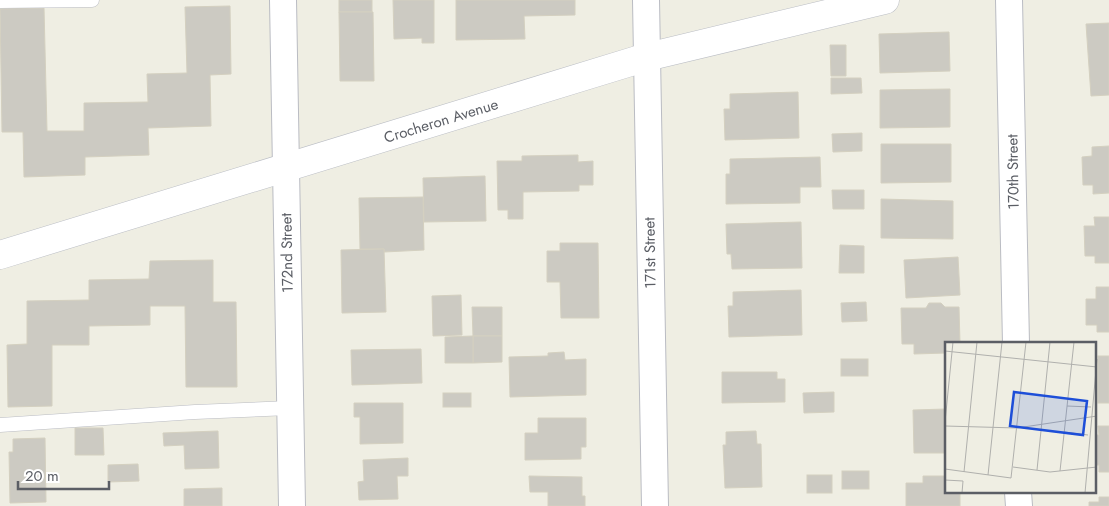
<svg xmlns="http://www.w3.org/2000/svg" width="1109" height="506" font-family="Jost,sans-serif">
<style>
.building{fill:#cccac2;stroke:#d4d0c0}
.lines{fill:none;stroke-linecap:round;stroke-linejoin:round}
.lane-casing{stroke:#babcc3;stroke-width:15}
.street-casing{stroke:#babcc3;stroke-width:28}
.secondary-casing{stroke:#bbbec5;stroke-width:29}
.lane{stroke:#fff;stroke-width:14}
.street{stroke:#fff;stroke-width:26}
.secondary{stroke:#fff;stroke-width:28}
.labels{text-anchor:middle;dominant-baseline:central;stroke-width:4.5;stroke-linejoin:round;paint-order:stroke}
.street-label{font-size:15px;fill:#5b5e65;stroke:#fff}
.inset-road{fill:none;stroke:#b0b0ad;stroke-width:1}
.view{fill:#1d4ed8;fill-opacity:0.15;stroke:#1d4ed8;stroke-width:2.5}
.inset-edge{fill:none;stroke:#5b5e65;stroke-width:2.5}
</style>
<rect width="100%" height="100%" fill="#efeee3"/>
<!-- building -->
<g class="building">
<rect x="339" y="0" width="33" height="12"/>
<polygon points="393,0 434,0 434,43 422,43 422,38 394,39"/>
<polygon points="456,0 575,0 575,15 524,16 525,39 456,40"/>
<polygon points="230,6 231,74 210,75 211,126 148,128 149,155 85,157 85,175 24,177 23,132 2,132 0,9 44,8 47,131 84,131 84,103 148,102 147,74 187,73 185,7"/>
<polygon points="339,12 373,12 374,81 340,81"/>
<polygon points="1109,23 1109,95 1091,96 1086,24"/>
<polygon points="949,32 950,71 880,73 879,34"/>
<polygon points="830,45 846,45 846,76 831,76"/>
<polygon points="831,78 861,78 862,93 831,94"/>
<polygon points="950,89 950,127 880,128 880,90"/>
<polygon points="798,92 799,138 725,140 724,109 730,109 730,94"/>
<polygon points="862,133 862,151 833,152 832,134"/>
<polygon points="881,144 951,144 951,182 881,183"/>
<polygon points="1109,146 1109,193 1093,194 1093,185 1083,185 1082,157 1092,156 1092,147"/>
<polygon points="578,155 578,162 593,161 593,185 579,185 579,191 523,192 523,219 508,219 508,210 498,210 497,161 522,161 522,156"/>
<polygon points="820,157 821,187 800,187 800,203 726,204 726,174 730,174 730,159"/>
<polygon points="485,176 486,221 424,222 423,178"/>
<polygon points="832,190 864,190 864,209 833,209"/>
<polygon points="423,197 424,250 384,252 384,249 360,249 359,198"/>
<polygon points="881,199 953,201 953,239 881,238"/>
<polygon points="1094,217 1109,217 1109,263 1095,263 1095,256 1085,256 1084,226 1095,226"/>
<polygon points="801,222 802,268 732,269 731,254 727,254 726,224"/>
<polygon points="560,243 598,243 599,318 561,318 560,282 547,282 547,251 560,251"/>
<polygon points="840,245 864,246 864,273 839,273"/>
<polygon points="384,249 386,312 342,313 341,250"/>
<polygon points="958,257 960,295 906,298 904,260"/>
<polygon points="213,260 213,302 236,302 237,387 186,387 185,306 150,306 150,325 89,326 89,345 52,345 52,406 8,407 7,345 27,344 27,301 89,300 89,280 149,279 150,261"/>
<polygon points="1096,287 1109,287 1109,332 1097,332 1097,325 1086,325 1086,299 1096,299"/>
<polygon points="801,290 802,335 729,337 728,306 733,306 733,292"/>
<polygon points="461,295 462,335 433,336 432,296"/>
<polygon points="866,302 867,321 842,322 841,303"/>
<polygon points="929,303 941,303 945,307 959,307 960,344 946,344 946,353 914,354 914,344 902,344 901,308 926,308"/>
<polygon points="472,307 502,307 502,336 473,336"/>
<polygon points="473,336 502,336 502,362 473,363"/>
<polygon points="473,336 473,363 445,363 445,337"/>
<polygon points="421,349 422,383 352,385 351,350"/>
<polygon points="564,352 565,360 586,359 586,395 510,397 509,357 548,356 548,353"/>
<rect x="1098" y="356" width="11" height="47"/>
<rect x="841" y="359" width="27" height="17"/>
<polygon points="722,372 777,372 777,379 785,379 785,402 722,403"/>
<polygon points="834,392 834,412 804,413 803,393"/>
<rect x="443" y="393" width="28" height="14"/>
<polygon points="354,403 403,403 403,443 360,444 360,417 354,417"/>
<polygon points="946,409 946,453 914,453 913,410"/>
<polygon points="538,418 586,418 586,447 581,447 581,459 525,460 525,433 538,433"/>
<polygon points="1098,426 1109,426 1109,472 1099,472 1099,465 1095,465 1095,435 1099,435"/>
<polygon points="75,428 103,428 104,455 75,455"/>
<polygon points="218,431 219,468 185,469 184,445 164,446 163,433"/>
<polygon points="756,431 757,444 761,444 762,487 725,488 723,445 726,445 726,432"/>
<polygon points="45,438 46,502 10,503 9,452 13,452 13,439"/>
<polygon points="408,458 408,476 397,476 398,499 359,500 358,482 364,481 363,460"/>
<polygon points="138,464 139,481 108,482 108,465"/>
<rect x="842" y="471" width="27" height="18"/>
<rect x="807" y="475" width="25" height="18"/>
<polygon points="529,476 582,477 582,496 585,496 585,506 548,506 548,492 530,492"/>
<polygon points="923,476 946,476 946,492 960,492 960,506 906,506 906,483 923,483"/>
<polygon points="222,488 222,506 184,506 184,489"/>
<polygon points="1099,497 1109,497 1109,506 1089,506 1089,502 1099,502"/>
</g>
<g class="lines">
<defs>
<g id="lane">
<polyline points="0,1 92,0"/>
<polyline points="0,425 195,412 290,408"/>
</g>
<g id="street">
<polyline points="283,0 292,506"/>
<polyline points="646,0 655,506"/>
<polyline points="1009,0 1016,344"/>
<polyline points="1018,492 1019,506"/>
</g>
<polyline id="secondary" points="0,255 647,57 885,0"/>
</defs>
<!-- lane casing -->
<use href="#lane" class="lane-casing"/>
<!-- street casing -->
<use href="#street" class="street-casing"/>
<!-- secondary casing -->
<use href="#secondary" class="secondary-casing"/>
<!-- lane -->
<use href="#lane" class="lane"/>
<!-- street -->
<use href="#street" class="street"/>
<!-- secondary -->
<use href="#secondary" class="secondary"/>
</g>
<g class="labels">
<!-- street labels -->
<g class="street-label">
<text transform="translate(441 121) rotate(-17)">Crocheron Avenue</text>
<text transform="translate(1013 172) rotate(-91)">170th Street</text>
<text transform="translate(287 253) rotate(-91)">172nd Street</text>
<text transform="translate(650 253) rotate(-91)">171st Street</text>
</g>
</g>
<!-- overview -->
<g transform="translate(945 342)">
<rect width="151" height="151" fill="#efeee3"/>
<path class="inset-road" d="M 0,9 L 152,25M 122,64 L 146,65M 0,80 L 8,0M 0,84 L 72,86 L 152,74M 119,90 L 143,93M 68,125 L 105,130 L 152,125M 0,127 L 66,136 L 81,0M 92,128 L 105,0M 115,129 L 129,0M 19,130 L 32,0M 43,133 L 57,0M 0,138 L 18,139 L 17,151M 140,151 L 152,17"/>
<path class="view" d="M 69,50 L 142,59 L 138,93 L 65,84 Z"/>
<rect width="151" height="151" class="inset-edge"/>
</g>
<!-- scale -->
<path d="M18 481v8h91v-8" fill="none" stroke="#5b5e65" stroke-width="2.5"/>
<text x="25" y="481" font-size="15" fill="#5b5e65" stroke="#ffffff" stroke-width="4" paint-order="stroke">20 m</text>
</svg>
